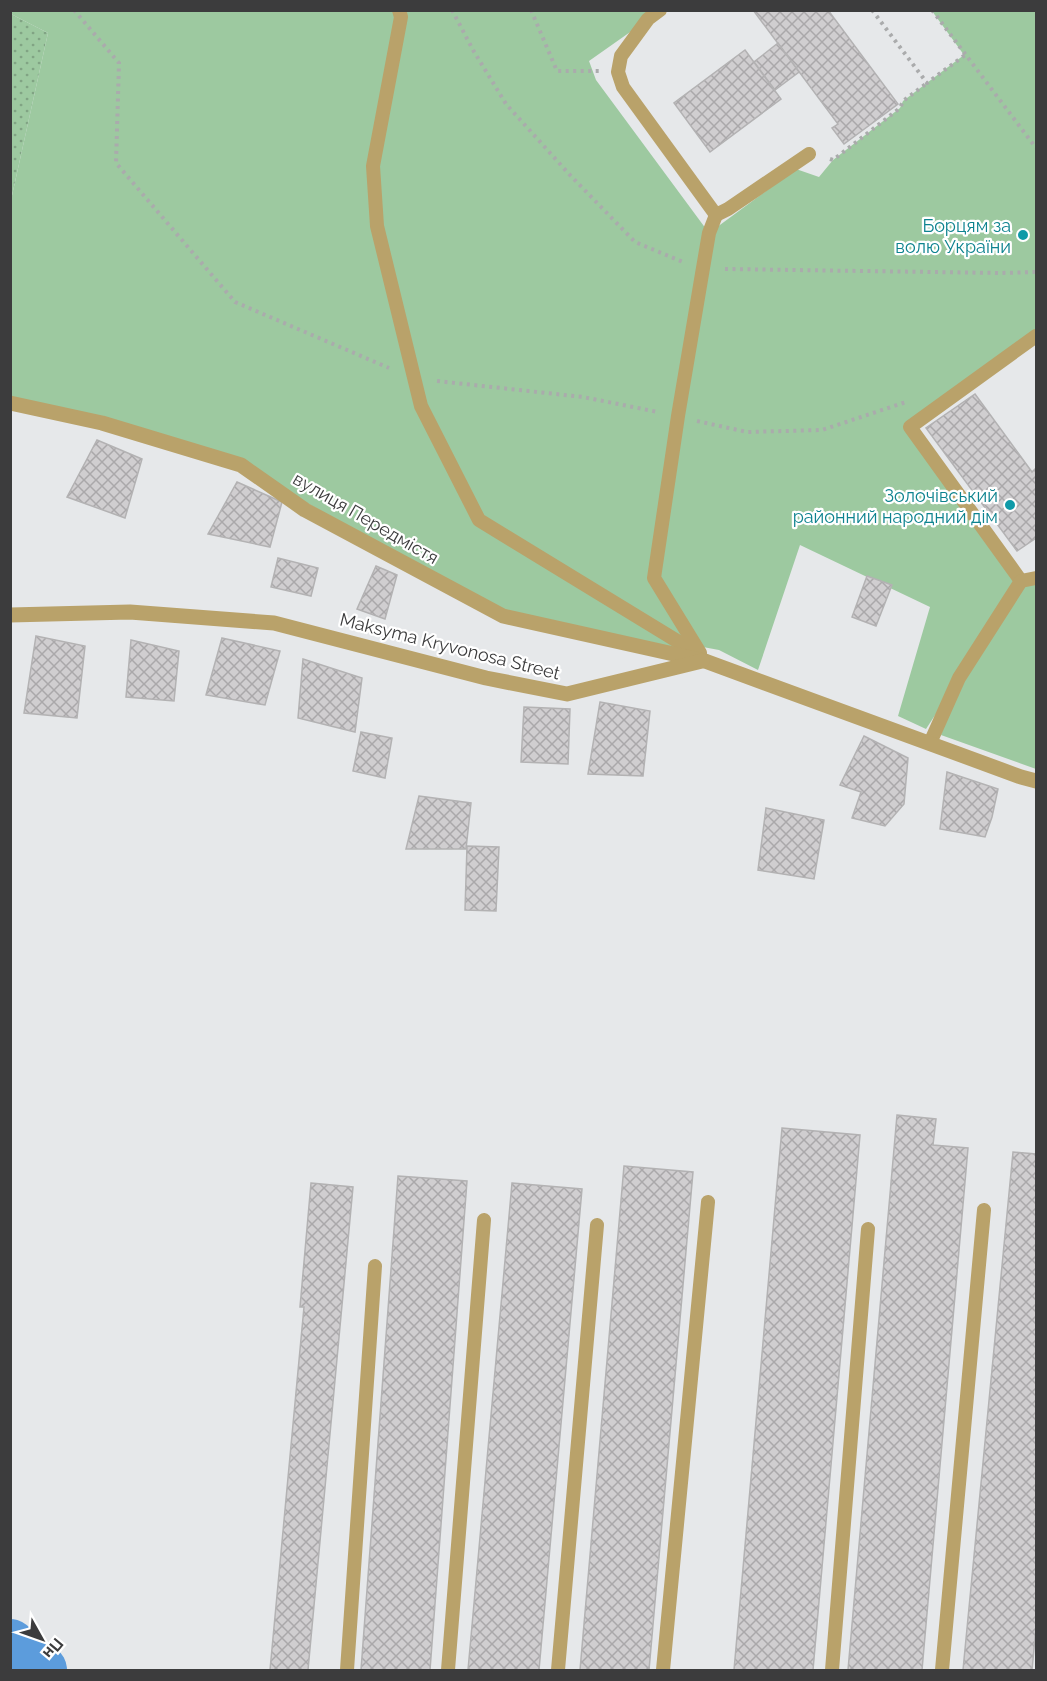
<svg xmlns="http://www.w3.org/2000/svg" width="1047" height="1681" font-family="Raleway,sans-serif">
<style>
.grass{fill:url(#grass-dots)}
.green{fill:#9dc9a0}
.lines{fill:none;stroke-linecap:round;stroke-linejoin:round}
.river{stroke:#5c9cdc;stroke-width:52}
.building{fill:url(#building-cross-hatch);stroke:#b3b2b3;stroke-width:1.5}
.path{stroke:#aaabac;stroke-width:4;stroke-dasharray:3 4.5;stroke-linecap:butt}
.lane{stroke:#b9a26a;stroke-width:14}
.street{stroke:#b9a26a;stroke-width:15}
.culture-dot{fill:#0f9aa8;stroke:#fff;stroke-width:2}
.labels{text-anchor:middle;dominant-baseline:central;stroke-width:4.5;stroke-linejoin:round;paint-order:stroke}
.culture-label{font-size:18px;fill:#0d838f;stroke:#fff;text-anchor:end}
.street-label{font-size:18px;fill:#3c3c3d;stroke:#fff}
</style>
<defs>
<pattern id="grass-dots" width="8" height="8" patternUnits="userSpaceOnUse" patternTransform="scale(1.5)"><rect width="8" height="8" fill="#9dc9a0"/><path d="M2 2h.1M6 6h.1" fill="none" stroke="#81a484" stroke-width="1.8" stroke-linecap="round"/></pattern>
<pattern id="building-cross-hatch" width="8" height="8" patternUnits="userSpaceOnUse" patternTransform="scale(1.5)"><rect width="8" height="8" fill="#d0ced0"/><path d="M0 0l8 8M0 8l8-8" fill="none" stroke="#aaa8aa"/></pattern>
</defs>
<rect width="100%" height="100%" fill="#e6e8ea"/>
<!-- grass -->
<polygon class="grass" points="11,14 48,33 11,200"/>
<!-- green -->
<polygon class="green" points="11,11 660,11 589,61 596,80 709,233 796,169 819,177 833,160 900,108 903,101 964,55 932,11 1036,11 1036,336 910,427 1021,581 1036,578 1036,769 941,735 958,680 926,729 898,716 930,607 800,545 758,670 719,650 692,645 686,653 503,616 241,465 11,403 11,200 48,33 11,14"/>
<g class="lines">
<!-- river -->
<polyline class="river" points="10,1645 41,1670"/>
</g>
<!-- building -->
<g class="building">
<polygon points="753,10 828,10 898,104 844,144 832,128 838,124"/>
<polygon points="778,43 799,72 775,90 754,62"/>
<polygon points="745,50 781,99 710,152 674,103"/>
<polygon points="975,394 1032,472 1036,468 1036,538 1017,551 926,428"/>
<polygon points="97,440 142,459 125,518 67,497"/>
<polygon points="237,482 282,502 270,547 208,534"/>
<polygon points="278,558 318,568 311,596 271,587"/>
<polygon points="376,566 397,575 385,619 357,609"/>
<polygon points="867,576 892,585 876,626 852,617"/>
<polygon points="36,636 85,646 77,718 24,713"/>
<polygon points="222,638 280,651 265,705 206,695"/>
<polygon points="131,640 179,651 174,701 126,697"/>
<polygon points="303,659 362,678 355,732 298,718"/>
<polygon points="600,702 650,711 643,776 588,774"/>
<polygon points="524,707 570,709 568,764 521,762"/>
<polygon points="361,732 392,738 385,778 353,771"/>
<polygon points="864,736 908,758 904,804 885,826 852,818 861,792 840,785"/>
<polygon points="947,772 998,789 992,817 985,837 940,829"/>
<polygon points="419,796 471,803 466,849 406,849"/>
<polygon points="766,808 824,820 814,879 758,870"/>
<polygon points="467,846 499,847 496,911 465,910"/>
<polygon points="897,1115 936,1119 933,1145 968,1148 922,1670 848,1670"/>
<polygon points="782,1128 860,1135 813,1670 734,1670"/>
<polygon points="1013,1152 1036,1154 1036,1628 1032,1670 963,1670"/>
<polygon points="624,1166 693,1172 649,1670 580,1670"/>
<polygon points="398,1176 467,1181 430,1670 361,1670"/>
<polygon points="311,1183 353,1187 308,1670 270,1670 304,1307 300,1307"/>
<polygon points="512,1183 582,1189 539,1670 468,1670"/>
</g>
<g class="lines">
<!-- path -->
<g class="path">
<polyline points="74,10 119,63 116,163 235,302 389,368"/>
<polyline points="452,10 473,50 506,104 569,174 635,242 683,262"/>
<polyline points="531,10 557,71 599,71"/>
<polyline points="872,10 927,83 965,55"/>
<polyline points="932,10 1036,148"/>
<polyline points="830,159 833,160 900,108 903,101 927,83"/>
<polyline points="725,269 1001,273 1036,272"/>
<polyline points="437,381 583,397 658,412"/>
<polyline points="697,421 747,432 822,430 906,402"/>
</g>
<!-- lane -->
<g class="lane">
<polyline points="399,10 401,17 373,166 377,226 421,406 479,520 687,647 705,661"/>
<polyline points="660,10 648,19 621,56 618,72 623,87 716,215 728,209 809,154"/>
<polyline points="1021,581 910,427 1036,336"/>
<polyline points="700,653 654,578 678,416 703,268 709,233 716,215"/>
<polyline points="930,743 959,678 1021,581 1036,578"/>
<polyline points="347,1670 375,1266"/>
<polyline points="448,1670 484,1220"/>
<polyline points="558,1670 597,1225"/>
<polyline points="663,1670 708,1202"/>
<polyline points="832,1670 868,1229"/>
<polyline points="942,1670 984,1210"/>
</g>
<!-- street -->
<g class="street">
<polyline points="10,403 102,423 241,465 305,510 503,616 705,661 1021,777 1036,781"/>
<polyline points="10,615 130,612 274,623 486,678 567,694 702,661"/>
</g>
</g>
<!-- markers -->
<g class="culture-dot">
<circle cx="1023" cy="235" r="6"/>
<circle cx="1010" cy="505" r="6"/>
</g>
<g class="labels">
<!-- culture labels -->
<g class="culture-label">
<text x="1011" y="225">Борцям за<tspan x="1011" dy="21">волю України</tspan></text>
<text x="998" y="495">Золочівський<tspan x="998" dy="21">районний народний дім</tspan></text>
</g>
<!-- street labels -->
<g class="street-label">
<text transform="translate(366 518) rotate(30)">вулиця Передмістя</text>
<text transform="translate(450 646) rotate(14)">Maksyma Kryvonosa Street</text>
</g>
</g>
<!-- border -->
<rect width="1047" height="1681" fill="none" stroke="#3c3c3d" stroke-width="24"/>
<!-- north arrow -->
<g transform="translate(42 1639) rotate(130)" stroke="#ffffff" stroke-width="4.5" paint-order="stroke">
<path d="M0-4.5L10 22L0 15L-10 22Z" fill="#3c3c3d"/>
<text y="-9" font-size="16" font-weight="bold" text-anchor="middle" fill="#3c3c3d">Пн</text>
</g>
</svg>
